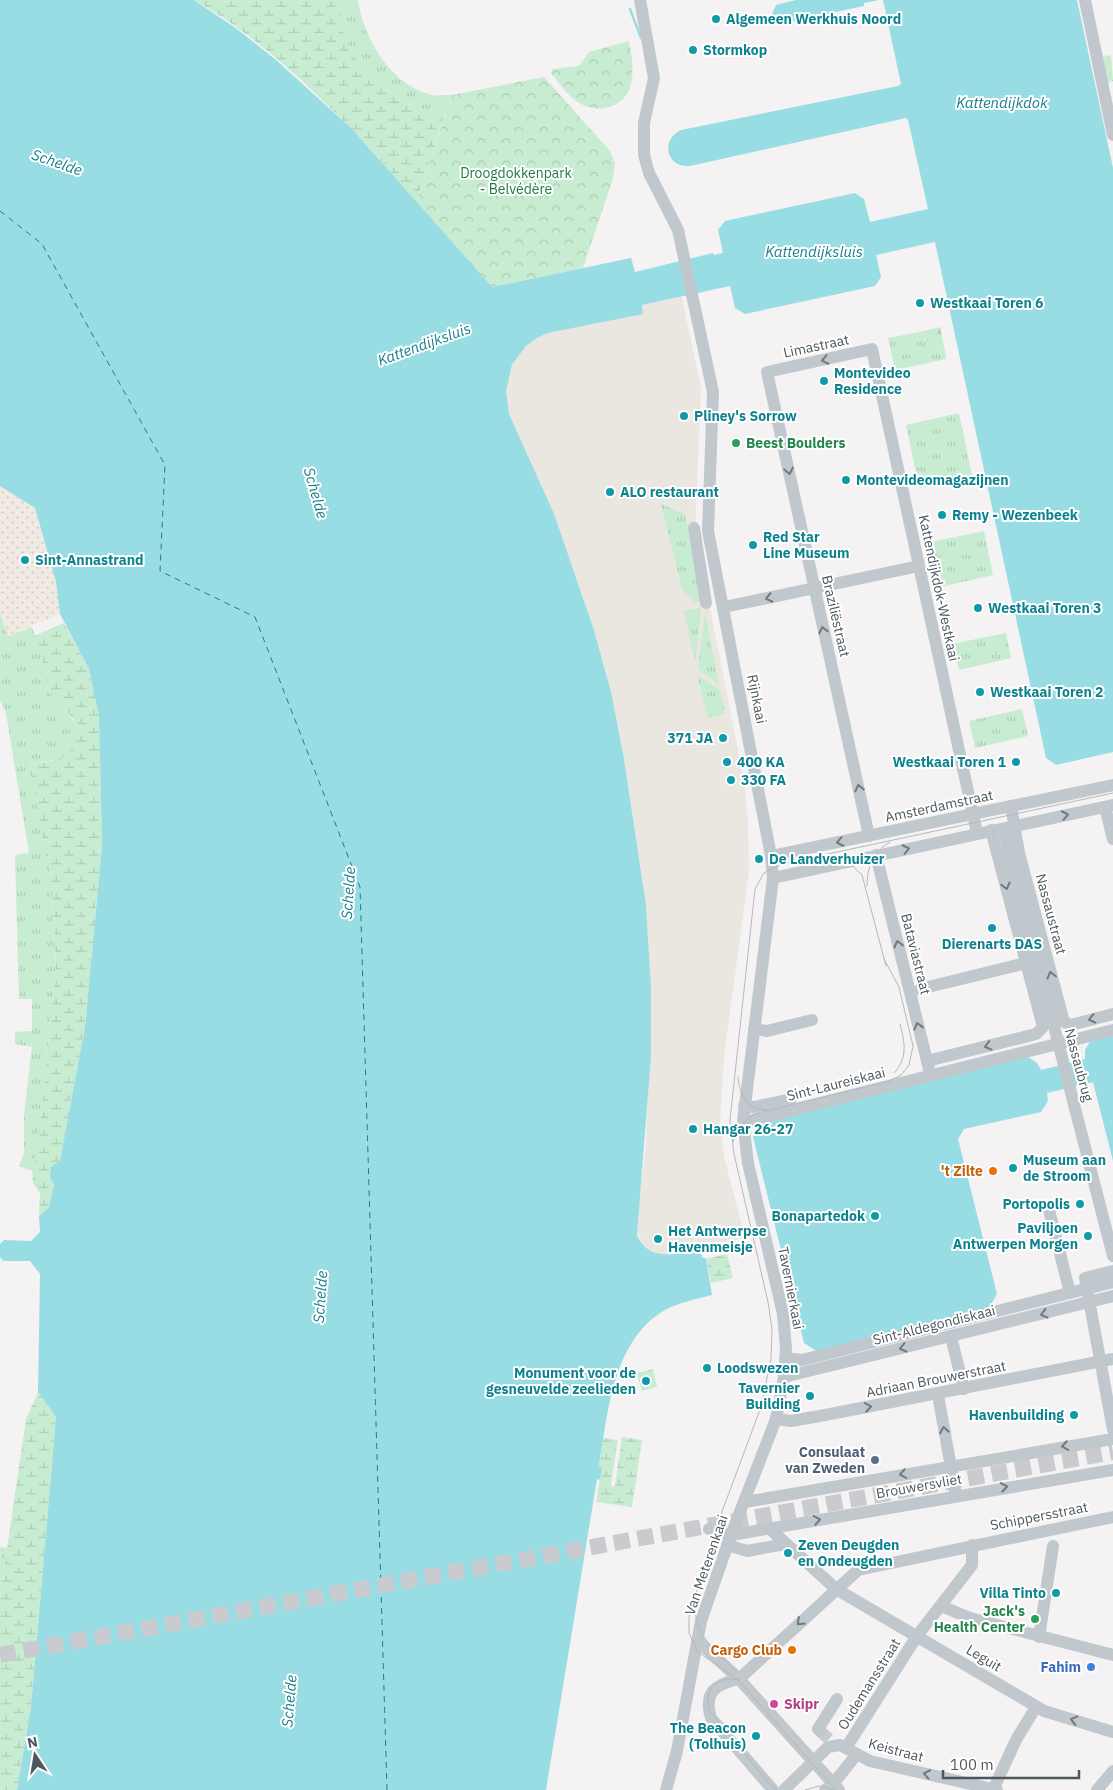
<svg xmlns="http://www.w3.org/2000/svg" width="1113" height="1790" font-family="'IBM Plex Sans',sans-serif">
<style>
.commercial{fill:#eae6e0}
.grass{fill:url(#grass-tufts)}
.forest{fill:url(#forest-firs)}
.wetland{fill:url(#wetland-marsh)}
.sand{fill:url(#sand-dots)}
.park{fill:url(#park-crowns)}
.water{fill:#99dde4}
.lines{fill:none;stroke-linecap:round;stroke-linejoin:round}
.stream{stroke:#99dde4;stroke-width:2.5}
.ferry{stroke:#1a808b;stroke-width:1;stroke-dasharray:6 5;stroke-linecap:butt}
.minor-tunnel{stroke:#cacbce;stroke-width:12;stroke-dasharray:12 6;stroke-linecap:butt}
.major-tunnel{stroke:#cacbce;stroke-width:16;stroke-dasharray:16 8;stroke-linecap:butt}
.minor{stroke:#c0c8cd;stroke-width:12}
.tram{stroke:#b5b8bb;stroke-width:1}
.oneway{stroke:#6f797f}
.culture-dot{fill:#0f9aa8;stroke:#fff;stroke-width:2}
.leisure-dot{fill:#2e9e5b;stroke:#fff;stroke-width:2}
.food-dot{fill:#e8710a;stroke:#fff;stroke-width:2}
.service-dot{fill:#5c6f8a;stroke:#fff;stroke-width:2}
.shop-dot{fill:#3f7fe0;stroke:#fff;stroke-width:2}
.hotel-dot{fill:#d1479c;stroke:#fff;stroke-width:2}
.labels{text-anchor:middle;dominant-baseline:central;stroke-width:4;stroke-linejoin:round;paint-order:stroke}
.culture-label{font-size:14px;font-weight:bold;fill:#0d838f;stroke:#fff;text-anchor:start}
.park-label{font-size:14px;fill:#227944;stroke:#fff}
.street-label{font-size:14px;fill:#4c575e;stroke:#fff}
.leisure-label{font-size:14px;font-weight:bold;fill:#27864d;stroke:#fff;text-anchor:start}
.food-label{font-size:14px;font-weight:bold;fill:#c56008;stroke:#fff;text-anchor:end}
.service-label{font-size:14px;font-weight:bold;fill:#4e5e75;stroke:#fff;text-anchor:end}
.shop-label{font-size:14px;font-weight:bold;fill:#366cbe;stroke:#fff;text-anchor:end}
.hotel-label{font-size:14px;font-weight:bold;fill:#b23c85;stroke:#fff;text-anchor:start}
.water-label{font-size:15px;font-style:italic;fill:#1a808b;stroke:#fff}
</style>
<defs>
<pattern id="grass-tufts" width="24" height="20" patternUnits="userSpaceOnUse" patternTransform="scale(1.25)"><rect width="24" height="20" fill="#c7ecd1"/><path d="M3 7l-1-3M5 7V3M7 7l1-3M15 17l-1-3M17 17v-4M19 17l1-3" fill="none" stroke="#adccb6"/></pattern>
<pattern id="forest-firs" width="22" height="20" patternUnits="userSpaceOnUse" patternTransform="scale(1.25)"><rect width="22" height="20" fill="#c7ecd1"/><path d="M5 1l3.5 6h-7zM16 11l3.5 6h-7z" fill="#adccb6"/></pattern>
<pattern id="wetland-marsh" width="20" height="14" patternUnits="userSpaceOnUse" patternTransform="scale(1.25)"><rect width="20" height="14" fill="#c7ecd1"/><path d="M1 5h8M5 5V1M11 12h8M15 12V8" fill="none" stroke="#adccb6"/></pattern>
<pattern id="sand-dots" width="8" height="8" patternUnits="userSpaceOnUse" patternTransform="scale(1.25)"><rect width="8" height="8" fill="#f0eae3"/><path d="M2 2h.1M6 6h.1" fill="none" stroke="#cfcbc5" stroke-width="1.8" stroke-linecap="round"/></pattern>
<pattern id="park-crowns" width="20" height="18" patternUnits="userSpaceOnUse" patternTransform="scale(1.25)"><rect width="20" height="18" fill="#c7ecd1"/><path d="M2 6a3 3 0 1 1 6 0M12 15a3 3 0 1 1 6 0" fill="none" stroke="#adccb6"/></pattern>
</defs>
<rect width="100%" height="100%" fill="#f4f2f3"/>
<!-- commercial -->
<polygon class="commercial" points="678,297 682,298 701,388 695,532 744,781 748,822 749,871 724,1056 720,1122 724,1156 745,1238 662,1255 644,1248 636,1229 646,1145 651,987 646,905 624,759 593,627 573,568 509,414 506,391 512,366 526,346 537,338 548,333 643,313 641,305"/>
<!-- grass -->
<g class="grass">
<path d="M 341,0 L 358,0 C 363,37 390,84 429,94 C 436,97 444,95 452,95 L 444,118 C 402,104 369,85 348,45 C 342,32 337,15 341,0 Z"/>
<polygon points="1111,55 1113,81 1106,83 1101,57"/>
<polygon points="920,332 922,341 933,339 936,352 945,351 946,359 895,370 888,338"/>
<polygon points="959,413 972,476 919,488 906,425"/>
<polygon points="661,504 685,514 701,599 696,603 682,589"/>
<polygon points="984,531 993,575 940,587 931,542"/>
<polygon points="700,608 701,614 695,662 684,611"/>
<path d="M 0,612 L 8,636 L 32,627 L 44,665 L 48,689 L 79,727 C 71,764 61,757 29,765 L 50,862 L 56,965 L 38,1149 L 32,1171 L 19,1166 L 24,1153 L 24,1114 L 32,1047 L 15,1044 L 15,1032 L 32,1031 L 32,999 L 19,999 L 15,855 L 29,853 L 6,713 L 0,700 Z"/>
<polygon points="705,613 719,685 699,670 698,665"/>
<polygon points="986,637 990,654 1001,652 1003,660 959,670 953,644"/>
<polygon points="697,675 720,690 725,714 708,718"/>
<polygon points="1022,709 1028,736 975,748 969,721"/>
<polygon points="653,1369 657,1387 642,1391 637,1373"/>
<polygon points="0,1547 7,1548 0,1597"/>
</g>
<!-- forest -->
<g class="forest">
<polygon points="940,327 945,351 936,352 933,339 922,341 920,332"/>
<polygon points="1006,633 1011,658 1003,660 1001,652 990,654 986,637"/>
</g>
<!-- wetland -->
<g class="wetland">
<path d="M 194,0 L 341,0 C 338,15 342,32 348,45 C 369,85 402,104 444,118 L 416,203 C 394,178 374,151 350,128 C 306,82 250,31 194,0 Z"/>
<path d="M 64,623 L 89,669 L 99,716 L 102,846 L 85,1027 L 60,1162 L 57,1163 L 50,1177 L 54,1185 L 49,1207 L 39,1216 L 40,1193 L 33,1183 L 32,1171 L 38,1149 L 56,965 L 50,862 L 46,857 L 29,765 C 61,759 71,762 79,726 L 48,689 L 44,665 L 34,636 Z"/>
<polygon points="727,1254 733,1278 711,1283 706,1259"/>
<polygon points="38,1392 56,1417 31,1707 17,1790 0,1790 0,1597 26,1419"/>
<polygon points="622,1437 642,1440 632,1507 596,1502 602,1467 599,1466 603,1438 618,1440 611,1484 613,1487 615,1485"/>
</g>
<!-- sand -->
<polygon class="sand" points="0,486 35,508 56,582 60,614 8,636 0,612"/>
<!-- park -->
<g class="park">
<path d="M 629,41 C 633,64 639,95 612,106 C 603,110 590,109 581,104 C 569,98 560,84 551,73 L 552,69 L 579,66 L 589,52 Z"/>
<polygon points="544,77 610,151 615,163 613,178 583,268 491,287 416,203 452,95"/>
</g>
<!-- water -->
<g class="water">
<path d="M 0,0 L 194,0 L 237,29 L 276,60 L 352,129 L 492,287 L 631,258 L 635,272 L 713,253 L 714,255 L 723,253 L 718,230 L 725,221 L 855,193 L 864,199 L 870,222 L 928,209 L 908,120 L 906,118 L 690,166 C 666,168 660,140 681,130 L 898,86 L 901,84 L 883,0 L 1077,0 L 1113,168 L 1113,752 L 1056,765 L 1046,758 L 935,242 L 876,255 L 881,277 L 875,286 L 745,314 L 735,308 L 730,286 L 642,305 L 643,314 L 548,333 L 537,338 L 526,346 L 512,365 L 506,391 L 509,414 L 554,514 L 593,627 L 611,692 L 624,759 L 646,905 L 651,987 L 651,1055 L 637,1235 C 649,1263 676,1254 700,1248 L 702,1257 L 706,1259 L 712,1295 C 697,1299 681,1302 667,1309 C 613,1338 608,1412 599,1466 L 602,1467 L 600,1480 L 597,1479 L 546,1790 L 17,1790 L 31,1707 L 56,1417 L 38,1392 L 40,1274 L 30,1261 L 3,1261 L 0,1257 L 0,1244 L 4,1240 L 31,1241 L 40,1232 L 39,1216 L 49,1207 L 54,1185 L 50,1177 L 51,1167 L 60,1161 L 85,1027 L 102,846 L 99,716 L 89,669 L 60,614 L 56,582 L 35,508 L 0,486 Z"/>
<polygon points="796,0 879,0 864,3 864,6 784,23 773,19 772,14 776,5"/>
<polygon points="1113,1034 1113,1161 1093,1082 1047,1093 1048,1101 1041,1112 964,1129 958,1139 997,1294 989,1308 818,1352 804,1343 753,1137 761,1122 1027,1056 1037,1063 1041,1070 1085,1059 1085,1050 1091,1040"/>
</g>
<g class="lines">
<!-- stream -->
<polyline class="stream" points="630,9 641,38"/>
<!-- ferry -->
<polyline class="ferry" points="0,211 42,244 165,465 160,571 255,617 360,887 387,1790"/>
<!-- minor-tunnel -->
<polyline class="minor-tunnel" points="820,1731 829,1739"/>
<!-- major-tunnel -->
<polyline class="major-tunnel" points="0,1655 1113,1452"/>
<!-- minor -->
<g class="minor">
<polyline points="640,0 654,78 644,123 644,155 649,173 678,230 713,392 708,531 771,856 773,878 743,1122 748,1163 783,1314 786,1349 784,1377 776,1419 731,1535 701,1621 677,1751 666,1790"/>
<polyline points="1085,0 1113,135"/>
<polyline points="694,528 706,603"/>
<polyline points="724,607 919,566"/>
<polyline points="1011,806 1019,853 1064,1022 1071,1025 1113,1014"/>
<polyline points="1105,807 1113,839"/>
<polyline points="869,836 767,372 872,349 977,833"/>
<polyline points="1005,836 1113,1256"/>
<polyline points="876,855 929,1069"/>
<polyline points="771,856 1113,785"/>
<polyline points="773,878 1113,805"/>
<polyline points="920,989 1026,963"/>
<polyline points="754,1029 767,1031 812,1020"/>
<polyline points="927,1061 1036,1034 1043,1027 991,830"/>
<polyline points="744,1106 754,1107 791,1099"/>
<polyline points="749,1121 1113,1030"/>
<polyline points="1048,1206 1070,1293"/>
<polyline points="1113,1271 1085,1278 1113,1430"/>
<polyline points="951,1337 964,1389"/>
<polyline points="793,1359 802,1360 1113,1282"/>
<polyline points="784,1377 1113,1296"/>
<polyline points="938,1395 956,1495"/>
<polyline points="776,1419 791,1421 820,1416 1113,1359"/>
<polyline points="745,1502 1113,1439"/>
<polyline points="769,1528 836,1589 1044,1711 1113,1732"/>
<polyline points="709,1529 731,1535 1113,1470"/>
<polyline points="727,1545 747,1551 785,1544"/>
<polyline points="941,1606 970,1618 1113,1655"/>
<polyline points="1039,1637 1053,1546"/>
<polyline points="697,1640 739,1679 839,1790"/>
<polyline points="739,1679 858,1570 1113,1517"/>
<path d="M 739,1679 C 716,1684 703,1692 711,1718 L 773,1790"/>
<polyline points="820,1731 818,1729 837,1699"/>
<polyline points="846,1748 917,1636 972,1565 972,1545"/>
<polyline points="784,1790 828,1747 840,1745 870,1761 997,1790"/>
<polyline points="825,1790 833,1784 857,1754"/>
<polyline points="993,1790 1016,1740 1036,1707"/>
<polyline points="1097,1790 1113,1771"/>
</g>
<!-- tram -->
<g class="tram">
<polyline points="827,858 848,862 862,875 886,966"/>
<path d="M 867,886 C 867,867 873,852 890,842"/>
<path d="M 894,1073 C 908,1058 905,1043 900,1024"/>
<path d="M 738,1077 C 740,1095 746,1110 767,1110"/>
<polyline points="733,1142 739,1127 754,1114 889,1081 901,1075 909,1065 913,1046 899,987 884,959"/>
<path d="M 696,1605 C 691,1633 718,1652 735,1671"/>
<path d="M 739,1680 C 718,1675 703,1689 709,1710 L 768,1782 L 777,1790"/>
<polyline points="805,1790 819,1786 834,1790"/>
<polyline points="836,1790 737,1679 698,1652 689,1633 689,1616 717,1525 761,1407 771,1359 772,1329 768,1302 734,1154 730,1120 755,889 764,873 781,864 1113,793"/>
</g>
</g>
<!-- one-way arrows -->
<defs><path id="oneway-chevron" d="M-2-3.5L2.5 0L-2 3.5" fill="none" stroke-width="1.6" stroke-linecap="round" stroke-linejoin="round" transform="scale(1.25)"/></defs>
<g class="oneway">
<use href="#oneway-chevron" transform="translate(825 360) rotate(168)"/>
<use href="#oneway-chevron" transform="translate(789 471) rotate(78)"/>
<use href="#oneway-chevron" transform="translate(769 598) rotate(168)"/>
<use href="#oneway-chevron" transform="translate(823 630) rotate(-103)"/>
<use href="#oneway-chevron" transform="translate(859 788) rotate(-103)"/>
<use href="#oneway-chevron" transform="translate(1065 815) rotate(-12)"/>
<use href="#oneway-chevron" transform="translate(840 842) rotate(168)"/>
<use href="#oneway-chevron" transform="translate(906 849) rotate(-12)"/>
<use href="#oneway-chevron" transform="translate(1006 886) rotate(75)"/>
<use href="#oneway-chevron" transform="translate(898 944) rotate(-104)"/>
<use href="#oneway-chevron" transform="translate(1051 975) rotate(-105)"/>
<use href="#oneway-chevron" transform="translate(1092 1019) rotate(166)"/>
<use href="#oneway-chevron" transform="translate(918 1026) rotate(-104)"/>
<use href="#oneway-chevron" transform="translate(988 1046) rotate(166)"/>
<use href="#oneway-chevron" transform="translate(1044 1314) rotate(166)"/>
<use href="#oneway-chevron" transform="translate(903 1348) rotate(166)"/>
<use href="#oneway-chevron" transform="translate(868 1407) rotate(-10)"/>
<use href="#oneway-chevron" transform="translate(944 1430) rotate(-100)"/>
<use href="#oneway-chevron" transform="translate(1065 1446) rotate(171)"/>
<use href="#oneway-chevron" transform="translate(903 1474) rotate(170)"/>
<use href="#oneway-chevron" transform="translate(1004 1487) rotate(-10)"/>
<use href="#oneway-chevron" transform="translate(817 1520) rotate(-10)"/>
<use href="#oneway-chevron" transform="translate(800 1622) rotate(137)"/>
<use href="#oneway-chevron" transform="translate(1074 1720) rotate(-165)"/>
<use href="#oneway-chevron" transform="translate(927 1774) rotate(-168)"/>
</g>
<!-- markers -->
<g class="culture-dot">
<circle cx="716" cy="19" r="5"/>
<circle cx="693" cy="50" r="5"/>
<circle cx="920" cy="303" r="5"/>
<circle cx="824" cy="381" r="5"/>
<circle cx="684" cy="416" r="5"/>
<circle cx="846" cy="480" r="5"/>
<circle cx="610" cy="492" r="5"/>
<circle cx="942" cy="515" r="5"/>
<circle cx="753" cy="545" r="5"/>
<circle cx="25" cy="560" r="5"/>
<circle cx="978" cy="608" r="5"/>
<circle cx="980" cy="692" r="5"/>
<circle cx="723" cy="738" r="5"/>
<circle cx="727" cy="762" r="5"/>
<circle cx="1016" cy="762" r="5"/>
<circle cx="731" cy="780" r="5"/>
<circle cx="759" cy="859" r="5"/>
<circle cx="992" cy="928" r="5"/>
<circle cx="693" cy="1129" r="5"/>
<circle cx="1013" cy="1168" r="5"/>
<circle cx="1080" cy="1204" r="5"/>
<circle cx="875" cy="1216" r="5"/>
<circle cx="1088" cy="1236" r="5"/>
<circle cx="658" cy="1239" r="5"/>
<circle cx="707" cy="1368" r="5"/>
<circle cx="646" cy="1381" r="5"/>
<circle cx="810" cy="1396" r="5"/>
<circle cx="1074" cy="1415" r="5"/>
<circle cx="788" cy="1553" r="5"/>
<circle cx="1056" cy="1593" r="5"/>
<circle cx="756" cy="1736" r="5"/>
</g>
<g class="leisure-dot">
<circle cx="736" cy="443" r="5"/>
<circle cx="1035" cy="1619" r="5"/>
</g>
<g class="food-dot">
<circle cx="993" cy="1171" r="5"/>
<circle cx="792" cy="1650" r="5"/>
</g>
<circle class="service-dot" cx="875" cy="1460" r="5"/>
<circle class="shop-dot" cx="1091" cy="1667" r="5"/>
<circle class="hotel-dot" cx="774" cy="1704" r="5"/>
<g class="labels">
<!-- culture labels -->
<g class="culture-label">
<text x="726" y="19">Algemeen Werkhuis Noord</text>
<text x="703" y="50">Stormkop</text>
<text x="930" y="303">Westkaai Toren 6</text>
<text x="834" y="373">Montevideo<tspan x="834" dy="16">Residence</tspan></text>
<text x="694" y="416">Pliney's Sorrow</text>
<text x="856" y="480">Montevideomagazijnen</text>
<text x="620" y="492">ALO restaurant</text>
<text x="952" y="515">Remy - Wezenbeek</text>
<text x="763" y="537">Red Star<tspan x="763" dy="16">Line Museum</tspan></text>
<text x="35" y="560">Sint-Annastrand</text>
<text x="988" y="608">Westkaai Toren 3</text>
<text x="990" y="692">Westkaai Toren 2</text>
<text x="713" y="738" text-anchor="end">371 JA</text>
<text x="737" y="762">400 KA</text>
<text x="1006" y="762" text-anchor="end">Westkaai Toren 1</text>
<text x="741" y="780">330 FA</text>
<text x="769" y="859">De Landverhuizer</text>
<text x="992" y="944" text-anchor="middle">Dierenarts DAS</text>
<text x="703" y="1129">Hangar 26-27</text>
<text x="1023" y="1160">Museum aan<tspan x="1023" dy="16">de Stroom</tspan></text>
<text x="1070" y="1204" text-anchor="end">Portopolis</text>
<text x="865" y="1216" text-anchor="end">Bonapartedok</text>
<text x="1078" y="1228" text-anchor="end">Paviljoen<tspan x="1078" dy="16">Antwerpen Morgen</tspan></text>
<text x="668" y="1231">Het Antwerpse<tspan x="668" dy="16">Havenmeisje</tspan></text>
<text x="717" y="1368">Loodswezen</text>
<text x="636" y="1373" text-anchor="end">Monument voor de<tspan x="636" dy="16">gesneuvelde zeelieden</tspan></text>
<text x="800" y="1388" text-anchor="end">Tavernier<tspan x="800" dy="16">Building</tspan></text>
<text x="1064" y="1415" text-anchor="end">Havenbuilding</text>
<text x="798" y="1545">Zeven Deugden<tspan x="798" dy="16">en Ondeugden</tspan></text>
<text x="1046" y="1593" text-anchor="end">Villa Tinto</text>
<text x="746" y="1728" text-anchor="end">The Beacon<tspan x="746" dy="16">(Tolhuis)</tspan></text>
</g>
<!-- park labels -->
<g class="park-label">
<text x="516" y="173">Droogdokkenpark<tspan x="516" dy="16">- Belvédère</tspan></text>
</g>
<!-- street labels -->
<g class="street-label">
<text transform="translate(816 346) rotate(-12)">Limastraat</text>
<text transform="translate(939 588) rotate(78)">Kattendijkdok-Westkaai</text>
<text transform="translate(836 616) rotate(77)">Braziliëstraat</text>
<text transform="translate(757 699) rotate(79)">Rijnkaai</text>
<text transform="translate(939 806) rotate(-12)">Amsterdamstraat</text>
<text transform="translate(1051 914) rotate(75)">Nassaustraat</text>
<text transform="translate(916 954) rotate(76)">Bataviastraat</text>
<text transform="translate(1079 1065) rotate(75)">Nassaubrug</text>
<text transform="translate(836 1084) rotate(-14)">Sint-Laureiskaai</text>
<text transform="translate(791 1288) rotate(79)">Tavernierkaai</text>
<text transform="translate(934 1325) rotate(-14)">Sint-Aldegondiskaai</text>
<text transform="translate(936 1379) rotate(-11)">Adriaan Brouwerstraat</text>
<text transform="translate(919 1486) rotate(-10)">Brouwersvliet</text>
<text transform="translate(1039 1516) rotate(-11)">Schippersstraat</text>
<text transform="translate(706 1565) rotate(-71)">Van Meterenkaai</text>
<text transform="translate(984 1658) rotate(31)">Leguit</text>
<text transform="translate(869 1684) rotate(-58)">Oudemansstraat</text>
<text transform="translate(896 1750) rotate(15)">Keistraat</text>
</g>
<!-- leisure labels -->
<g class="leisure-label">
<text x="746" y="443">Beest Boulders</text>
<text x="1025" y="1611" text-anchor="end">Jack's<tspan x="1025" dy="16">Health Center</tspan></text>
</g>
<!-- food labels -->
<g class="food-label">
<text x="983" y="1171">'t Zilte</text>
<text x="782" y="1650">Cargo Club</text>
</g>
<!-- service labels -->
<g class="service-label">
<text x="865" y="1452">Consulaat<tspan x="865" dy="16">van Zweden</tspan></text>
</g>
<!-- shop labels -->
<g class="shop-label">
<text x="1081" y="1667">Fahim</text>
</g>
<!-- hotel labels -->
<g class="hotel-label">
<text x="784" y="1704">Skipr</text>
</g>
<!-- water labels -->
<g class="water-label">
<text x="1002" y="102">Kattendijkdok</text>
<text transform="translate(57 162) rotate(19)">Schelde</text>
<text x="814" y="251">Kattendijksluis</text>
<text transform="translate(424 344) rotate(-20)">Kattendijksluis</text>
<text transform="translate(316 493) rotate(74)">Schelde</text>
<text transform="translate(348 893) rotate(-86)">Schelde</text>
<text transform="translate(320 1297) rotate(-86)">Schelde</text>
<text transform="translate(289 1701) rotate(-85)">Schelde</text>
</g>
</g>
<!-- north arrow -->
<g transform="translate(35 1755) rotate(348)" stroke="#ffffff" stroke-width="4" paint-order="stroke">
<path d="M0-4L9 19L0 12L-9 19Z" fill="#4c575e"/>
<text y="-8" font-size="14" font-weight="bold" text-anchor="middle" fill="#4c575e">N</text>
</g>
<!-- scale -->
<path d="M943 1770v8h136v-8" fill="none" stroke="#4c575e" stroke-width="2.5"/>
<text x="950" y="1770" font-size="15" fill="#4c575e" stroke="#ffffff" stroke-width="4" paint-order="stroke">100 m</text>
</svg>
